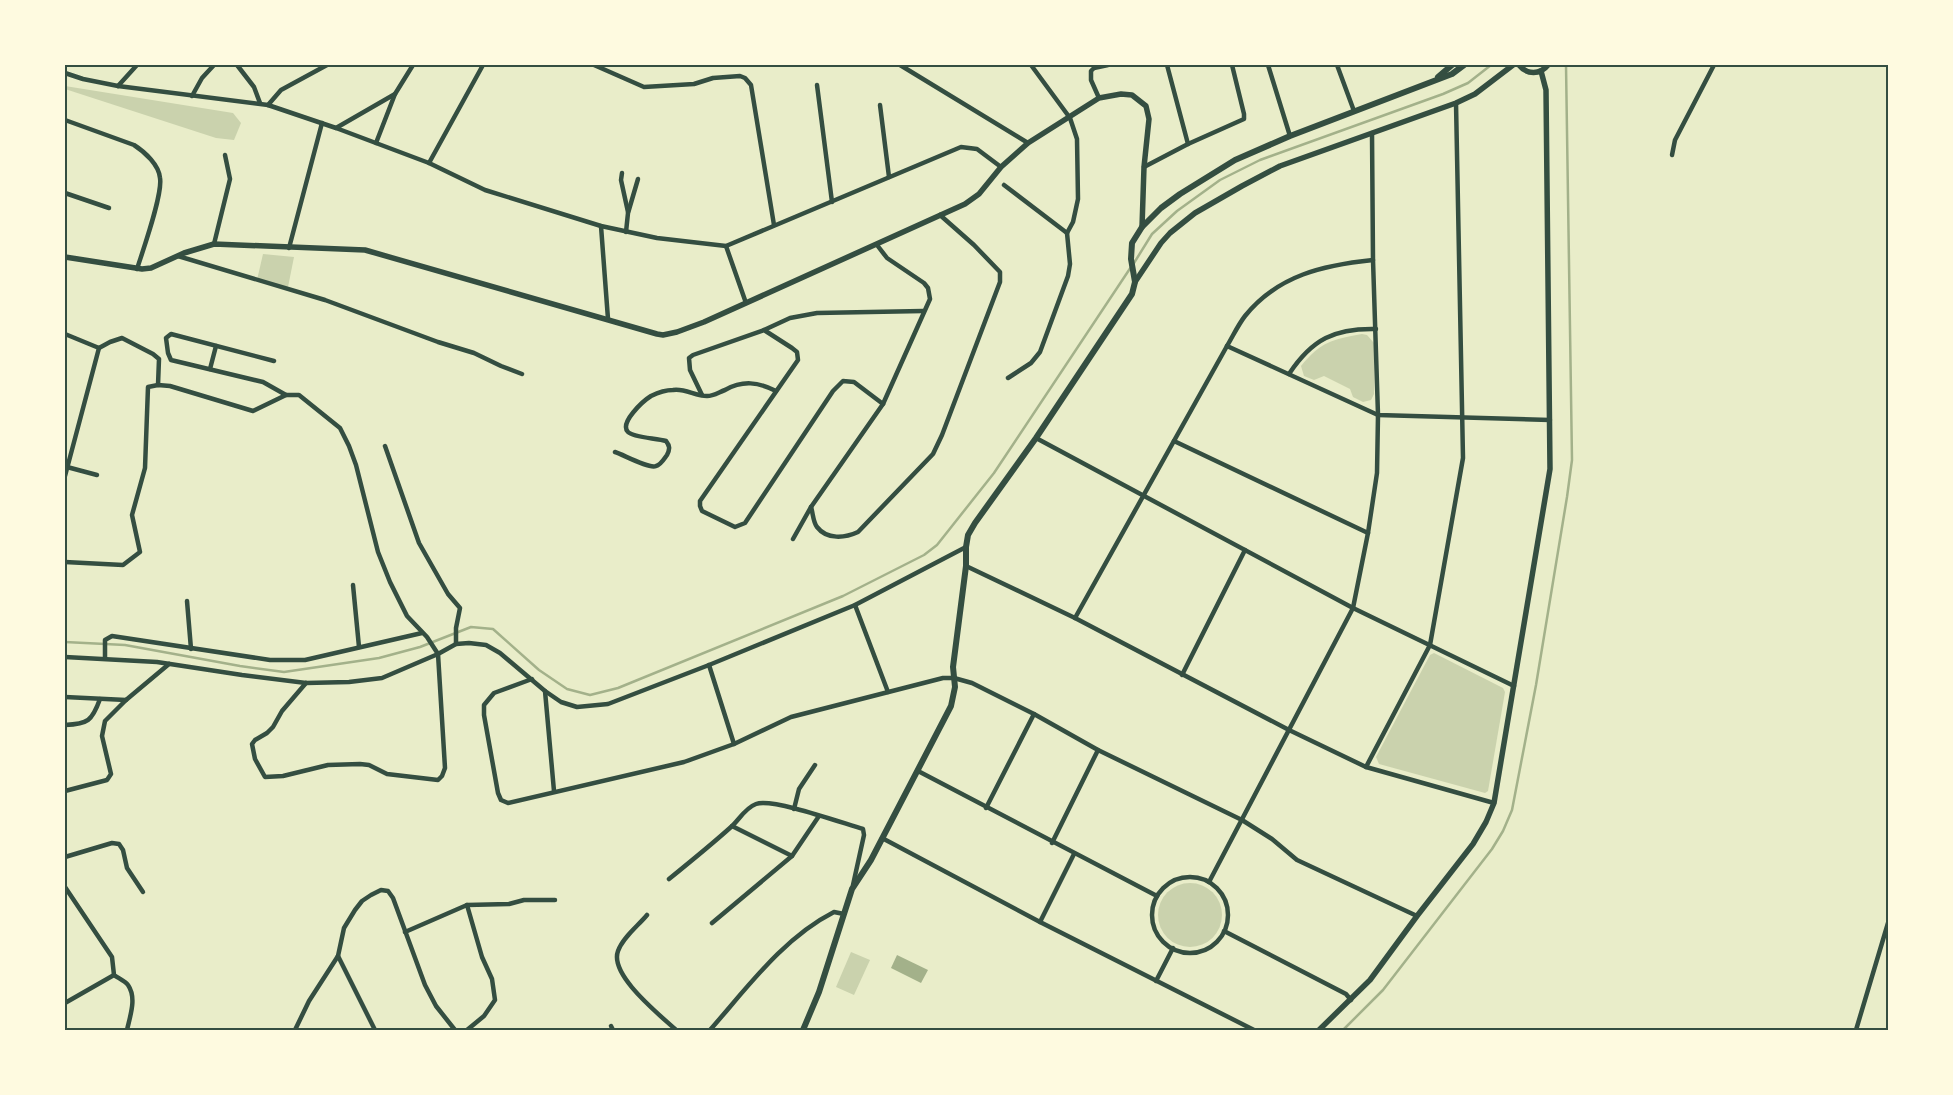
<svg xmlns="http://www.w3.org/2000/svg" width="1953" height="1095" font-family="Figtree,sans-serif">
<style>
.green{fill:#cad2ad}
.water{fill:#a3b18a}
.lines{fill:none;stroke-linecap:round;stroke-linejoin:round}
.stream{stroke:#a3b18a;stroke-width:2.5}
.minor{stroke:#344e41;stroke-width:4.5}
.tertiary{stroke:#344e41;stroke-width:5.5}
.secondary{stroke:#344e41;stroke-width:6}
.neatline{fill:none;stroke:#344e41;stroke-width:2}
</style>
<rect width="100%" height="100%" fill="#e9edc9"/>
<!-- green -->
<g class="green">
<polygon points="65,86 233,113 241,123 234,140 216,138 65,89"/>
<polygon points="263,254 294,257 288,287 257,280"/>
<path d="M 1362,334 L 1367,335 L 1374,343 L 1374,394 L 1371,400 L 1363,402 L 1353,397 L 1350,389 L 1324,376 L 1314,380 L 1304,376 L 1301,366 C 1322,341 1331,340 1362,334 Z"/>
<polygon points="1434,653 1503,688 1505,692 1488,791 1485,793 1379,764 1376,757 1430,655"/>
<circle cx="1190" cy="915" r="32"/>
<polygon points="851,952 870,960 854,995 836,987"/>
</g>
<!-- water -->
<polygon class="water" points="897,955 928,970 921,983 891,968"/>
<g class="lines">
<!-- stream -->
<g class="stream">
<polyline points="1134,263 1152,234 1177,211 1220,180 1260,160 1443,94 1468,83 1491,65"/>
<polyline points="65,642 125,645 240,666 284,672 379,658 420,647 471,627 493,629 539,670 567,689 590,695 618,688 843,596 924,555 937,545 994,473 1131,267"/>
<polyline points="1343,1030 1383,990 1492,849 1503,831 1512,810 1536,685 1567,497 1572,460 1566,65"/>
</g>
<!-- minor -->
<g class="minor">
<polyline points="237,65 254,87 260,103"/>
<polyline points="594,65 644,87 694,84 713,78 740,76 745,78 751,85 774,225"/>
<polyline points="900,65 1028,143"/>
<polyline points="1167,65 1188,144"/>
<polyline points="1268,65 1290,136"/>
<polyline points="1337,65 1354,111"/>
<polyline points="65,73 83,79 118,86 268,105 336,128 429,163 485,190 601,226 657,238 726,246 961,147 977,149 1001,167"/>
<polyline points="817,85 832,202"/>
<polyline points="118,86 137,65"/>
<polyline points="192,96 202,78 214,65"/>
<polyline points="1099,98 1091,80 1091,71 1094,68 1108,65"/>
<polyline points="268,105 281,90 327,65"/>
<polyline points="880,105 889,177"/>
<path d="M 65,120 L 134,145 C 145,152 159,165 160,178 C 163,194 143,250 137,269"/>
<polyline points="336,128 395,94"/>
<polyline points="376,143 395,94 413,65"/>
<polyline points="1672,155 1675,140 1714,65"/>
<polyline points="429,163 483,65"/>
<polyline points="1144,167 1188,144 1244,119 1244,114 1232,65"/>
<polyline points="622,173 621,180 628,212"/>
<polyline points="1004,185 1067,233"/>
<polyline points="65,193 109,208"/>
<polyline points="601,226 608,319"/>
<polyline points="626,232 628,213 638,179"/>
<polyline points="214,244 230,179 225,155"/>
<polyline points="726,246 746,303"/>
<polyline points="289,248 322,123"/>
<polyline points="178,256 325,300 438,342 474,353 501,366 522,374"/>
<polyline points="764,330 792,348 797,352 798,360 700,501 700,506 702,511 735,527 745,523 833,391 843,381 854,382 883,404"/>
<polyline points="65,334 99,348 110,342 122,338 153,354 159,359 158,385"/>
<polyline points="1227,346 1378,415 1550,420"/>
<polyline points="274,361 171,334 166,338 168,353 171,360 263,382 286,395"/>
<polyline points="210,369 216,346"/>
<path d="M 1289,374 C 1312,339 1335,328 1376,329"/>
<polyline points="1008,378 1031,363 1040,352 1068,276 1070,264 1067,233 1073,222 1078,199 1077,139 1070,118 1031,65"/>
<polyline points="702,395 690,370 689,358 693,355 764,330 790,318 817,313 923,311"/>
<polyline points="1036,438 1353,608 1514,686"/>
<polyline points="1174,441 1368,533"/>
<polyline points="385,446 419,543 448,594 460,608 456,628 456,644"/>
<path d="M 615,452 C 624,455 649,469 656,466 C 661,465 664,459 667,455 C 670,449 670,446 666,441 C 657,438 634,438 628,432 C 619,423 643,401 651,396 C 657,393 666,390 673,390 C 685,388 695,396 707,396 C 714,396 719,392 725,390 C 743,380 758,382 776,391"/>
<polyline points="67,467 97,475"/>
<polyline points="65,476 99,348"/>
<path d="M 811,507 C 813,513 813,522 817,527 C 827,540 845,538 858,532 L 933,454 L 942,435 L 1000,282 L 1000,272 L 974,245 L 940,215"/>
<polyline points="793,539 811,507 883,404 930,299 928,288 924,283 887,258 877,245"/>
<polyline points="65,562 123,565 140,552 132,515 145,468 148,387 158,385 170,386 253,411 286,395 299,395 340,428 349,446 356,465 378,552 390,582 407,616 427,637 438,654 445,768 442,776 438,780 387,774 369,765 360,764 328,765 283,776 265,777 255,759 252,744 255,740 267,733 273,727 282,711 306,683"/>
<polyline points="966,566 1075,618 1289,730 1366,767 1494,803"/>
<polyline points="353,585 359,647"/>
<polyline points="187,601 191,649"/>
<polyline points="855,605 888,692"/>
<path d="M 1075,618 L 1227,346 C 1233,336 1238,325 1245,316 C 1278,275 1324,265 1373,260"/>
<polyline points="65,657 157,662 242,675 306,683 349,682 382,678 438,654 456,644 469,643 486,645 500,653 545,691 561,702 577,707 608,704 709,665 855,605 966,547"/>
<polyline points="105,658 105,640 112,636 270,660 305,660 422,633"/>
<polyline points="709,665 734,744"/>
<polyline points="1182,675 1245,550"/>
<polyline points="532,679 494,693 484,705 484,715 498,793 501,800 508,803 684,762 734,744 791,717 943,678 954,678 972,683 1034,714 1098,750 1242,820 1272,839 1297,860 1417,916"/>
<polyline points="545,691 554,791"/>
<polyline points="65,697 126,700 169,664"/>
<path d="M 65,725 C 88,724 92,721 100,699"/>
<polyline points="1366,767 1430,645 1463,458 1456,103"/>
<polyline points="918,771 1157,896"/>
<polyline points="65,791 107,780 111,774 102,736 105,721 126,700"/>
<polyline points="986,808 1034,714"/>
<polyline points="794,809 799,789 815,765"/>
<polyline points="732,826 792,856"/>
<polyline points="882,838 1040,922 1254,1030"/>
<polyline points="1052,843 1098,750"/>
<polyline points="65,857 112,843 119,844 123,850 127,868 143,892"/>
<circle cx="1190" cy="915" r="38"/>
<path d="M 669,879 C 690,862 711,845 731,827 C 739,820 745,808 756,804 C 773,798 842,823 863,829 L 864,835 L 853,885"/>
<polyline points="1209,882 1353,608 1368,533 1377,473 1378,415 1373,260 1372,133"/>
<path d="M 65,887 L 112,957 L 114,975 C 118,978 125,981 128,985 C 137,998 130,1016 127,1030"/>
<path d="M 647,915 C 638,926 623,937 618,951 C 609,975 660,1015 676,1030"/>
<polyline points="1040,922 1074,854"/>
<polyline points="712,923 792,856 819,816"/>
<polyline points="1224,931 1346,994 1351,1000"/>
<polyline points="405,932 467,905 509,904 524,900 555,900"/>
<polyline points="338,956 375,1030"/>
<polyline points="1156,981 1173,948"/>
<polyline points="65,1003 114,975"/>
<polyline points="611,1026 613,1030"/>
<polyline points="295,1030 309,1001 338,956 344,928 355,910 362,901 371,895 381,890 388,891 393,898 425,985 436,1006 455,1030"/>
<polyline points="467,1030 484,1016 495,1000 492,979 482,957 467,905"/>
<path d="M 710,1030 C 747,988 783,938 834,912 L 844,914"/>
<polyline points="1856,1030 1888,923"/>
</g>
<!-- tertiary -->
<g class="tertiary">
<path d="M 1519,65 C 1527,75 1540,75 1548,65"/>
<polyline points="65,257 142,269 151,268 184,253 214,244 365,250 657,334 663,335 677,332 704,322 965,204 979,194 1001,167 1028,143 1099,98 1121,94 1132,95 1146,106 1149,119 1144,167 1142,227"/>
<polyline points="1135,282 1161,243 1170,233 1195,213 1242,186 1280,166 1456,103 1475,94 1513,65"/>
<polyline points="1319,1030 1370,980 1417,916 1473,844 1486,822 1494,803 1550,469 1546,90 1541,71"/>
</g>
<!-- secondary -->
<g class="secondary">
<polyline points="1438,77 1452,65"/>
<polyline points="803,1030 819,992 852,889 871,860 951,706 955,687 953,667 966,566 966,547 968,535 975,523 1036,438 1132,294 1135,282 1131,259 1132,243 1142,227 1161,208 1180,194 1235,160 1290,136 1452,74 1464,65"/>
</g>
</g>
<!-- border -->
<rect width="1953" height="1095" fill="none" stroke="#fefae0" stroke-width="132"/>
<rect x="66" y="66" width="1821" height="963" class="neatline"/>
</svg>
